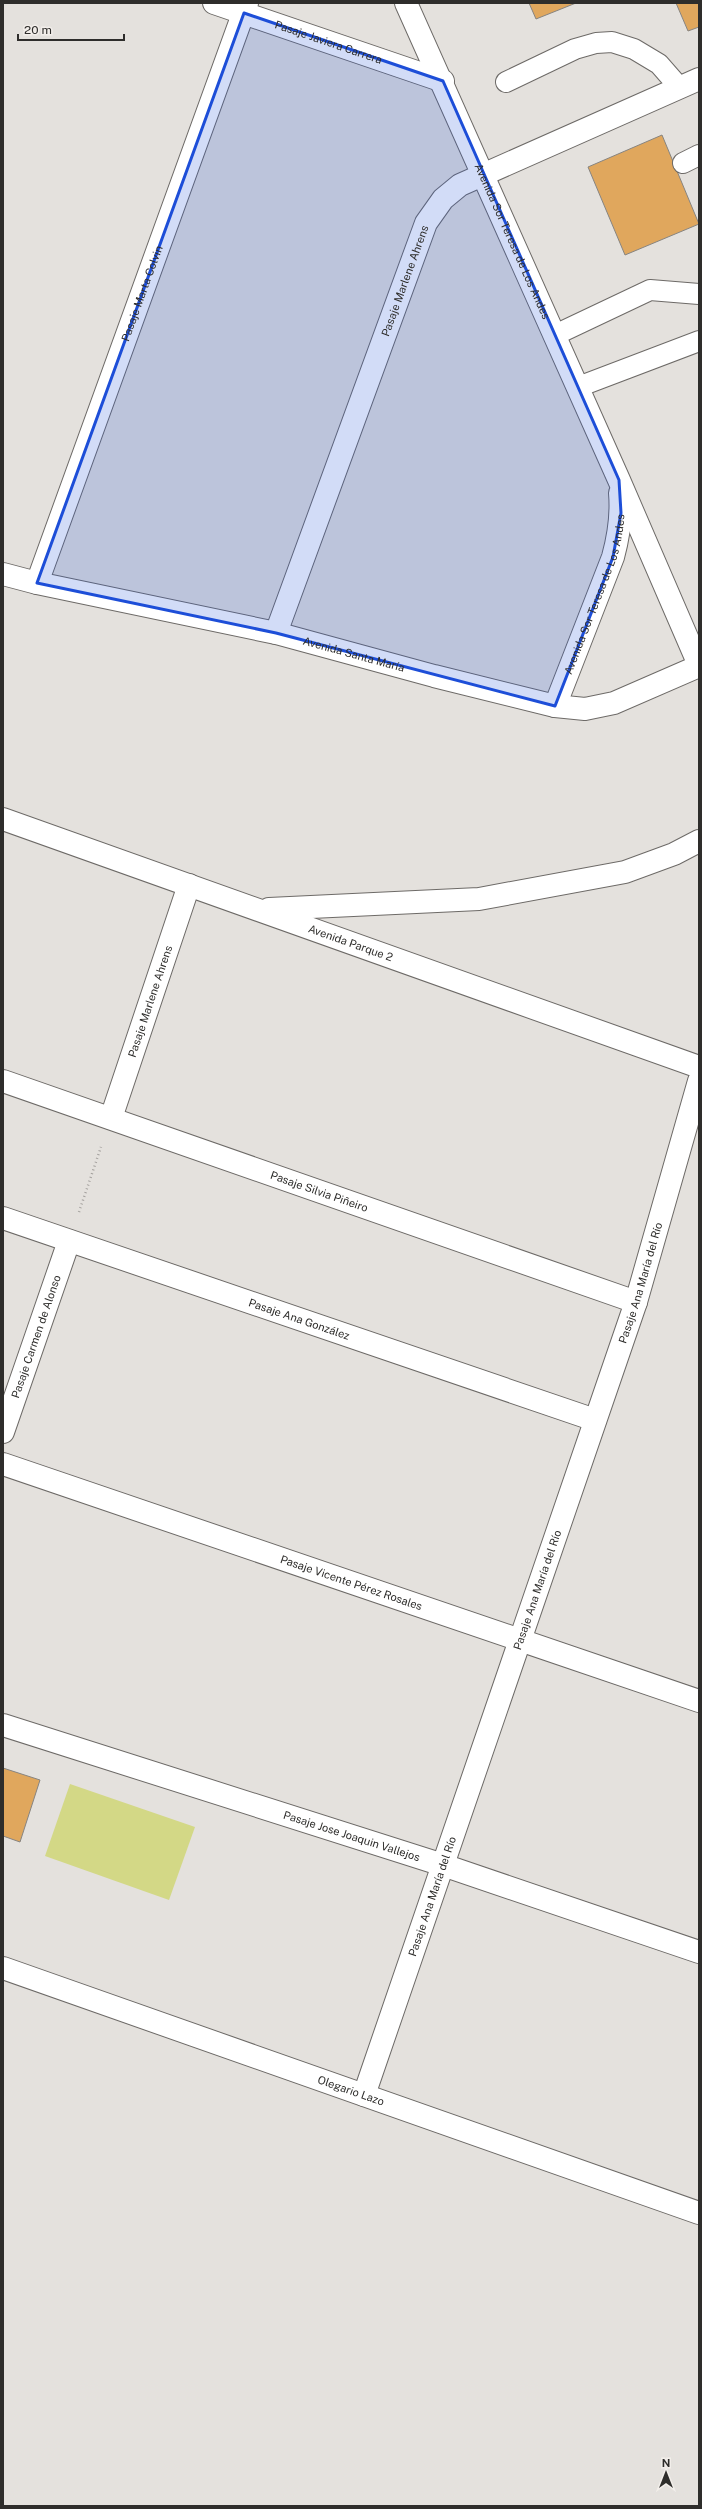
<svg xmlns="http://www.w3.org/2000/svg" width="702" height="2509" font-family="'Public Sans',sans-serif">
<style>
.green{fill:#d3d886}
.building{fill:#e0a75d;stroke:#878480}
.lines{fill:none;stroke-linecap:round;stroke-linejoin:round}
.lane-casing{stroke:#6d6a67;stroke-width:22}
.street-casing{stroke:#6d6a67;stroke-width:24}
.secondary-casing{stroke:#6d6a67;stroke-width:24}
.path{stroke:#a4a19e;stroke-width:2.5;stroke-dasharray:1 3;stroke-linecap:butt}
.lane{stroke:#fff;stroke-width:20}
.street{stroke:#fff;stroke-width:22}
.secondary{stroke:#fff;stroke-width:22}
.marked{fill:#1d4ed8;fill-opacity:0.2;stroke:#1d4ed8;stroke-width:3;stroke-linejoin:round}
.labels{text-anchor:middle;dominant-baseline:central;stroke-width:4;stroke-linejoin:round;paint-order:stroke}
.street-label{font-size:11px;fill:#2e2d2b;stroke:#f2eeea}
</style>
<rect width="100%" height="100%" fill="#e4e1dd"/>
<!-- green -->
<polygon class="green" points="70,1784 195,1827 169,1900 45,1856"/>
<!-- building -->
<g class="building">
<polygon points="529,3 576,3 536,19"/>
<polygon points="676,3 699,3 699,27 688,31"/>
<polygon points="662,135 699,224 625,255 588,167"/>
<polygon points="3,1768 40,1780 20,1842 3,1836"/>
</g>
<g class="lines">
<defs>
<g id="lane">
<polyline points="506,82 575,49 596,43 612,42 634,49 659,64 680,88"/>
<polyline points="683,163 699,155"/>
<polyline points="555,335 650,290 699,294"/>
<polyline points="578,387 699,341"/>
</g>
<g id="street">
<path id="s1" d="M 214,3 L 443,81"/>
<path id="s2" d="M 37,583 L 247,3"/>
<path id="s3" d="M 276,633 L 426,223 L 443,199 L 460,185 L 699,79"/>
<path id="s4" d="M 3,819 L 699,1067"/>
<polyline points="269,909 479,899 625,872 674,854 699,841"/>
<path id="s5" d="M 3,1081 L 636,1302"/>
<path id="s6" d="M 111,1118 L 189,885"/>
<path id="s7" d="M 3,1218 L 595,1420"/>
<path id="s8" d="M 3,1432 L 69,1241"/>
<path id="s9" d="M 3,1464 L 699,1701"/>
<path id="s10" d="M 3,1725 L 443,1865 L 699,1952"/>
<path id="s11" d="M 3,1968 L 699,2213"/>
<path id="s12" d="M 364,2095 L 636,1302 L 699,1081"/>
</g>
<g id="secondary">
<path id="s13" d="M 406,3 L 619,480 L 699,665"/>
<path id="s14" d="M 3,574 L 37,583 L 276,633 L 434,676 L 555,706 L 585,709 L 614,703 L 699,666"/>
<path id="s15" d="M 555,706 L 613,557 C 619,535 622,516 620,493"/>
</g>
</defs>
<!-- lane casing -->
<use href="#lane" class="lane-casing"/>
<!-- street casing -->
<use href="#street" class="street-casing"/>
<!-- secondary casing -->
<use href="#secondary" class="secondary-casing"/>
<!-- path -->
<polyline class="path" points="79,1212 101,1147"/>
<!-- lane -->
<use href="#lane" class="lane"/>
<!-- street -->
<use href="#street" class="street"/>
<!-- secondary -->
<use href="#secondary" class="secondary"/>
</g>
<!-- marked area -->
<path class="marked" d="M 244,13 L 443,81 L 619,480 L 621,513 L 613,557 L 555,706 L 276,633 L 37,583 Z"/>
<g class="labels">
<!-- street labels -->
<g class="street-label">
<text stroke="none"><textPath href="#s1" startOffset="121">Pasaje Javiera Carrera</textPath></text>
<text stroke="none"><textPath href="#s13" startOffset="261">Avenida Sor Teresa de Los Andes</textPath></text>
<text stroke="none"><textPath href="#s3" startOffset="375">Pasaje Marlene Ahrens</textPath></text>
<text stroke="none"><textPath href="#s2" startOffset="308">Pasaje Marta Colvin</textPath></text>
<text stroke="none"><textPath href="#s15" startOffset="119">Avenida Sor Teresa de Los Andes</textPath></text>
<text stroke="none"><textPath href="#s14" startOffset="360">Avenida Santa María</textPath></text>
<text stroke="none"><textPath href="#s4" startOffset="369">Avenida Parque 2</textPath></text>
<text stroke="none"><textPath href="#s6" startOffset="123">Pasaje Marlene Ahrens</textPath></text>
<text stroke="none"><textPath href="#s5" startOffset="335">Pasaje Silvia Piñeiro</textPath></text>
<text stroke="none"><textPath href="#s12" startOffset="858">Pasaje Ana María del Río</textPath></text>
<text stroke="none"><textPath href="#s7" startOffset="313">Pasaje Ana González</textPath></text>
<text stroke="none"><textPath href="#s8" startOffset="101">Pasaje Carmen de Alonso</textPath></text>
<text stroke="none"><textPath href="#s9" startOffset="368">Pasaje Vicente Pérez Rosales</textPath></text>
<text stroke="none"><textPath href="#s12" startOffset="534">Pasaje Ana María del Río</textPath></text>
<text stroke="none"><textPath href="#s10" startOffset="366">Pasaje Jose Joaquin Vallejos</textPath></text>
<text stroke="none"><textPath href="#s12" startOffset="210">Pasaje Ana María del Río</textPath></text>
<text stroke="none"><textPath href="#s11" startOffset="369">Olegario Lazo</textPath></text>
</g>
</g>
<!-- border -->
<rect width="702" height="2509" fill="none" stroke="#2e2d2b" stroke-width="8"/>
<!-- north arrow -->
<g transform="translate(666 2473)" stroke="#f2eeea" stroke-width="3" paint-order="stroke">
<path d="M0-3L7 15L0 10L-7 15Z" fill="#2e2d2b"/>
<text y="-6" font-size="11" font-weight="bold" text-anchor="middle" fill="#2e2d2b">N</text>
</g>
<!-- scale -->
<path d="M18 34v6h106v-6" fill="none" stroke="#2e2d2b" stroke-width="2"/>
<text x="24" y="34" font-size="12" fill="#2e2d2b" stroke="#f2eeea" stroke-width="3" paint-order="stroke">20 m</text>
</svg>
